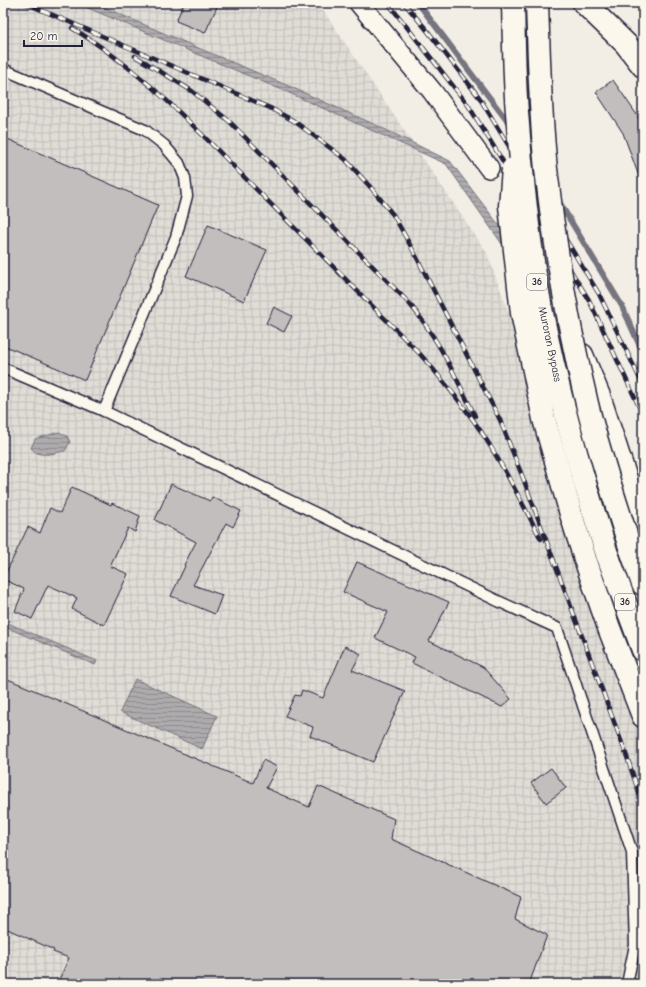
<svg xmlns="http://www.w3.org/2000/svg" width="646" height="987" font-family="'Comic Neue',sans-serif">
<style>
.industrial{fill:url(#industrial-grid)}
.water{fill:url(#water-rules);stroke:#76747f}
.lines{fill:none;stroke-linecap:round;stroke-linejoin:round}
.stream{stroke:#76747f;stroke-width:6}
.building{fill:#c2bebe;stroke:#22223b}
.lane-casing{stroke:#22223b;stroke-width:13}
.street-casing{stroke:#22223b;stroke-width:22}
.secondary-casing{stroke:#22223b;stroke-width:25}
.highway-casing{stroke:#22223b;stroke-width:25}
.lane{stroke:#fbf7ec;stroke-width:10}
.street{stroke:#fbf7ec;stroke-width:19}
.secondary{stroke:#fbf7ec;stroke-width:22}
.highway{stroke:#fbf7ec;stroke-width:22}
.rail-casing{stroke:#22223b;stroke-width:4.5}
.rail{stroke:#fbf7ec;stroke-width:3;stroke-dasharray:9;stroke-linecap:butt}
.highway-bridge-casing{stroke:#22223b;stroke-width:25;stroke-linecap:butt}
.highway-bridge{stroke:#fbf7ec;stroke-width:22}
.labels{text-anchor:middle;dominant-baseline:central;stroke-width:3;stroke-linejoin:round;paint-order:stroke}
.shield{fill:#fbf7ec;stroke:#636270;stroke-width:1}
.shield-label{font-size:10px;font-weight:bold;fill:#22223b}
.street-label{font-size:11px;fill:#22223b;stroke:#fbf7ec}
</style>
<defs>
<pattern id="industrial-grid" width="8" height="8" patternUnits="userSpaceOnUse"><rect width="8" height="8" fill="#e0dcd6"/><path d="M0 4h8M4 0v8" fill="none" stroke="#c0bcb9"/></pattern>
<pattern id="water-rules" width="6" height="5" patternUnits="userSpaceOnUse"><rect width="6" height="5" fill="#aeabad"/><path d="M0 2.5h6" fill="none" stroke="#8d8b8e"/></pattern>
</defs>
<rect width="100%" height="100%" fill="#f2eee5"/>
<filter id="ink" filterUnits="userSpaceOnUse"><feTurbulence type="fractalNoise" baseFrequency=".025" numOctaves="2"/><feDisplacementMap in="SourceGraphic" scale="8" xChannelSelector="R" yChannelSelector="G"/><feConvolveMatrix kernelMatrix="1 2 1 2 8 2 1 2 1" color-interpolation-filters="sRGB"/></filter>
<g filter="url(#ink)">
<!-- industrial -->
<polygon class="industrial" points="3,3 318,3 487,253 643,684 643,984 3,984"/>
<!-- water -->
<g class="water">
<polygon points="76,3 94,3 196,47 291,87 378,126 450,161 502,229 502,244 446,164 287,92"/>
<path d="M 59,432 L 67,436 L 70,442 L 65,451 C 52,453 40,459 31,448 L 35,439 Z"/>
<polygon points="3,621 97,661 95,665 3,626"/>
<polygon points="135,679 217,716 202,749 120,712"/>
</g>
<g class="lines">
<!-- stream -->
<g class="stream">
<polyline points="418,3 511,126"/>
<polyline points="528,153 539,170"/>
<polyline points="558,200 622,306 643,353"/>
</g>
</g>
<!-- building -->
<g class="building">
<polygon points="184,3 207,3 217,7 205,33 176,21"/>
<polygon points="613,80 637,115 643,131 643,182 641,182 623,133 596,92"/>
<polygon points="3,137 158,205 85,380 3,345"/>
<polygon points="208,225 267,250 244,301 186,276"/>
<polygon points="274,307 292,316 284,332 266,323"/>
<polygon points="171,484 210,501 212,497 241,511 233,527 226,523 193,585 222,595 215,614 171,596 185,566 184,565 196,542 155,520"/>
<polygon points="72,487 111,505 112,503 140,516 135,532 128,528 110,566 128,574 104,625 72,609 77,598 48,585 32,619 15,611 24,589 3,579 28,527 40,533 50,508 60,513"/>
<polygon points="357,562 449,602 429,641 483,667 511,699 502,707 412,663 415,657 375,638 388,612 343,592"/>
<polygon points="345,646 361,654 352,670 405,691 373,762 310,736 313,727 285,716 295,695 300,696 302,690 323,698"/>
<polygon points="3,677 253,783 263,760 277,767 266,788 309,807 318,786 394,819 391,839 521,897 515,919 547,935 529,984 174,984 160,978 156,984 57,984 69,958 53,952 54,950 3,927"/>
<polygon points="551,768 566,788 546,803 531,783"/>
</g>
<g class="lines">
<defs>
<g id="lane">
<polyline points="3,69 145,130 164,145 179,163 185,178 187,196 176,237 104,411 498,601 557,628 632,852 635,945 627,984"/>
<polyline points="3,368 104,411"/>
</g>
<polyline id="street" points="359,3 432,91 489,168"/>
<polyline id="secondary" points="584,3 626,44 643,66"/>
<g id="highway">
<polyline points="582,355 599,396 631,494 643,523"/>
<polyline points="630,547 643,584"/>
<polyline points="607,554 643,650"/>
<polyline points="585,559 609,628 643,716"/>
</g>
</defs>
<!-- lane casing -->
<use href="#lane" class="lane-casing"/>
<!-- street casing -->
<use href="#street" class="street-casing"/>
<!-- secondary casing -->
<use href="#secondary" class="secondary-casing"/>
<!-- highway casing -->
<use href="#highway" class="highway-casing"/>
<!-- lane -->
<use href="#lane" class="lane"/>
<!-- street -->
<use href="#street" class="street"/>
<!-- secondary -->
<use href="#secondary" class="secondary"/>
<!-- highway -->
<use href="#highway" class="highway"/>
<defs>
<g id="rail">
<polyline points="25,3 270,108 294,121 345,159 373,190 394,216 415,254 500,420 523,478 626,754 643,805"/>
<polyline points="388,3 468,105 589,300 643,415"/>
<polyline points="404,3 426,29 479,97 599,294 643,385"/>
<path d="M 72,28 C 140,69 194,126 249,182 C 306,239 363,296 420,354 C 441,378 462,403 480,430 C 503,464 522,503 541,539"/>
<path d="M 135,56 L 192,91 L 229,121 L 408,302 C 438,337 455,376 475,416"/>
</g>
</defs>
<!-- rail casing -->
<use href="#rail" class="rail-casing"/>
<!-- rail -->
<use href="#rail" class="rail"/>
<defs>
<g id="highway-bridge">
<path d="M 513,3 C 514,39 514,76 517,112 C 521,168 527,225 536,281 C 552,373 578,465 607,554"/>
<path d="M 537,3 C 539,58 540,114 546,169 C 555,249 569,330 588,408 C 600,455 615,501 630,547"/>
<polyline points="513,169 510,206 522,313 544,419 571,514 585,559"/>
</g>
</defs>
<!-- highway-bridge casing -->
<use href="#highway-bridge" class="highway-bridge-casing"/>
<!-- highway-bridge -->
<use href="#highway-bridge" class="highway-bridge"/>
</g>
</g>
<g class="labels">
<!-- shield labels -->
<g class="shield">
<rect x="527" y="274" width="20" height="16" rx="3"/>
<rect x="615" y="594" width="20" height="16" rx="3"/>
</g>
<g class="shield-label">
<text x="537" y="282">36</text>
<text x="625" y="602">36</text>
</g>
<!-- street labels -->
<g class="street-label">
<text transform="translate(550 344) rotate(78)">Muroran Bypass</text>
</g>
</g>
<!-- margin -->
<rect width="646" height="987" fill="none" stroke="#fbf7ec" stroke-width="16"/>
<rect x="8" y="8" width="630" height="971" fill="none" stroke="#22223b" stroke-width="1.5" filter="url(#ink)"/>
<!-- scale -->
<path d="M24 40v6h58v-6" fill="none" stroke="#22223b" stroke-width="2"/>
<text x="30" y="40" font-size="12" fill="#22223b" stroke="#fbf7ec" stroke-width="3" paint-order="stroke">20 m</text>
</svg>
